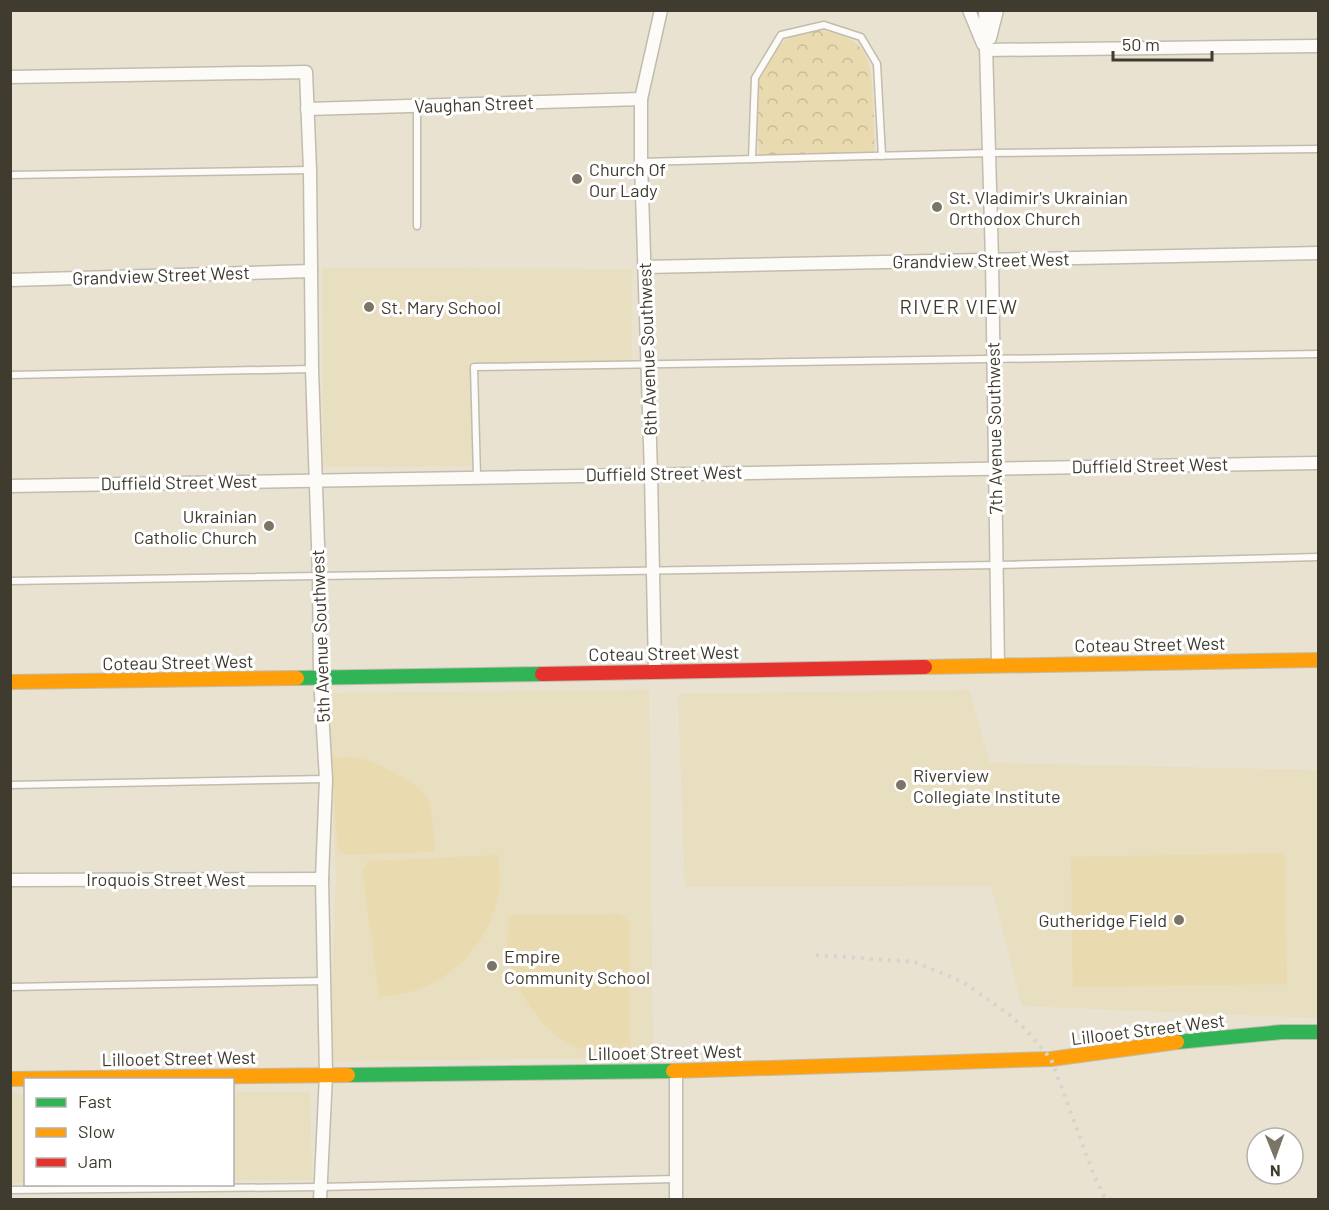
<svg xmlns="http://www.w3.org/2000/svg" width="1329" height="1210" font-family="Barlow,sans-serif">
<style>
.built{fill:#e8dec0}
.park{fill:url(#park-crowns)}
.pitch{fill:#eadaaf}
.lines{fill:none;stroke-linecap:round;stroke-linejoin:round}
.lane-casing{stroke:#c1bcae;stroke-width:9}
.street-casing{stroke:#c1bcae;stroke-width:15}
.fast-casing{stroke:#c1bcae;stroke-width:16}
.slow-casing{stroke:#c1bcae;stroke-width:16}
.jam-casing{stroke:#c1bcae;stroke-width:16}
.lane{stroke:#fcfbf8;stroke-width:6}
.street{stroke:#fcfbf8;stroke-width:12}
.fast{stroke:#30b455;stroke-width:14}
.slow{stroke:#ff9f0a;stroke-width:14}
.jam{stroke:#e5322d;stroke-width:14}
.rail{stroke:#d6d4cf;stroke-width:4;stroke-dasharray:3 6;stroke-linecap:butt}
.poi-dot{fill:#7b7568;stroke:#fff;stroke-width:2}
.labels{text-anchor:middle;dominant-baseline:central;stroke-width:6;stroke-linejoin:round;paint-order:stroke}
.street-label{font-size:18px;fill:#403b2f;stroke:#fff}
.poi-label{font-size:18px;fill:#403b2f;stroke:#fff;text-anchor:start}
.neighbourhood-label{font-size:20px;letter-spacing:1.5px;fill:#403b2f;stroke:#fff}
</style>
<defs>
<pattern id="park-crowns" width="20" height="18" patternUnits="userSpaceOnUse" patternTransform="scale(1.5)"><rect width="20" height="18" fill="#eadaaf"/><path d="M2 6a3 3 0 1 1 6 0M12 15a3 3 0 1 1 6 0" fill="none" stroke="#cabc97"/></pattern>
</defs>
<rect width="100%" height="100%" fill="#e9e2d1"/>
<!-- built -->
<g class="built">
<polygon points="322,268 632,269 632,364 474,367 476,466 323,467"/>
<polygon points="649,690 653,1058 330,1061 336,874 326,693"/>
<polygon points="969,690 990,763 1318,770 1318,1018 1022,1006 991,886 685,887 678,694"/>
<polygon points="233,1092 310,1092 312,1180 233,1180"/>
<rect x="11" y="1094" width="14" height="89"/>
</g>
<!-- park -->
<path class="park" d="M 817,30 C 866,36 872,56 873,101 C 874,118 874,136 875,153 L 759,156 C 758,135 755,112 757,90 C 759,68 777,41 799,33 C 804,31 811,31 817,30 Z"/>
<!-- pitch -->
<g class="pitch">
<path d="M 331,758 C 340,758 350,757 359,758 C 376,762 417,782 427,797 C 433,808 434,839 435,852 L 347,855 L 338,850 Z"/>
<polygon points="1285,853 1287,984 1073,987 1071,857"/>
<path d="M 498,855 C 499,867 501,880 499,892 C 491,940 453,982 406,993 C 397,995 388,996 379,997 L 363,875 L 363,869 L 368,861 Z"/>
<path d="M 620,914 L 630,922 L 630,1049 C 614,1050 596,1052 580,1048 C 545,1038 514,990 508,956 C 506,943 509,928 509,915 Z"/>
</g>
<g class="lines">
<defs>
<g id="lane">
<polyline points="417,106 417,226"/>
<polyline points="752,159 755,78 781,35 824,25 861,37 877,64 882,156"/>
<polyline points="641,162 989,153 1318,149"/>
<polyline points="10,175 310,170"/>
<polyline points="10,375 312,369"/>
<polyline points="477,476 474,367 1318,354"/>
<polyline points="10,581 996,565 1318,557"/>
<polyline points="10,785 326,779"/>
<polyline points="10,987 324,981"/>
<polyline points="10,1190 320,1187 676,1179"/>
</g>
<g id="street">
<polyline points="969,10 983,44"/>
<polyline points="985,10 992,260 998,665"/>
<polyline points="990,38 997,10"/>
<polyline points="986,50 1318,46"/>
<polyline points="10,77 306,72 310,170 312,369 319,575 320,678 326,779 322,879 326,1075 320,1200"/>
<polyline points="307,109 641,99"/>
<polyline points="644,267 1318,253"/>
<polyline points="10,280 311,271"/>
<polyline points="10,486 1318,463"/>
<polyline points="655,671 651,474 641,162 641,99 661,10"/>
<polyline points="10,880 322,879"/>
<polyline points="676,1071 676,1200"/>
</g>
<g id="fast">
<polyline points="297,678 542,674"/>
<polyline points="1177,1042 1282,1032 1318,1032"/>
<polyline points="348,1075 673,1071"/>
</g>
<g id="slow">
<polyline points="925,667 1318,660"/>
<polyline points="10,682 297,678"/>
<polyline points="673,1071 1051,1059 1177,1042"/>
<polyline points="10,1079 348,1075"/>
</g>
<polyline id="jam" points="542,674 925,667"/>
</defs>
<!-- lane casing -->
<use href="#lane" class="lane-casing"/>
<!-- street casing -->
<use href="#street" class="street-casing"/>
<!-- fast casing -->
<use href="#fast" class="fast-casing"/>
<!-- slow casing -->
<use href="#slow" class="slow-casing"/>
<!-- jam casing -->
<use href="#jam" class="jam-casing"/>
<!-- lane -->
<use href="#lane" class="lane"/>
<!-- street -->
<use href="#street" class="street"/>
<!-- fast -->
<use href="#fast" class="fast"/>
<!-- slow -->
<use href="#slow" class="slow"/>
<!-- jam -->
<use href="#jam" class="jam"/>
<!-- rail -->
<polyline class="rail" points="816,955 915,962 963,982 1010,1015 1026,1030 1051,1059 1095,1178 1106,1200"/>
</g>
<!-- markers -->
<g class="poi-dot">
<circle cx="577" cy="179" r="6"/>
<circle cx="937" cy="207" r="6"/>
<circle cx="369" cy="307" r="6"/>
<circle cx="269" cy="526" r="6"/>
<circle cx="901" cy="785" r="6"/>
<circle cx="1179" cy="920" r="6"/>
<circle cx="492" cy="966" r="6"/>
</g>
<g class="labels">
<!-- street labels -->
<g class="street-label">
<text transform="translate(474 104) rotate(-2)">Vaughan Street</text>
<text transform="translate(981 260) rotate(-1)">Grandview Street West</text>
<text transform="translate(161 275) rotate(-2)">Grandview Street West</text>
<text transform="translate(647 349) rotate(-92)">6th Avenue Southwest</text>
<text transform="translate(994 428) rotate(-91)">7th Avenue Southwest</text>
<text transform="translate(1150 465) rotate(-1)">Duffield Street West</text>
<text transform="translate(664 473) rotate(-1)">Duffield Street West</text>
<text transform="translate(179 482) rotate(-1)">Duffield Street West</text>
<text transform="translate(320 636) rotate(-92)">5th Avenue Southwest</text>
<text transform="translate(1150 644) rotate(-1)">Coteau Street West</text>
<text transform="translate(664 653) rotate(-1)">Coteau Street West</text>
<text transform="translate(178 662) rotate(-1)">Coteau Street West</text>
<text x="166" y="879">Iroquois Street West</text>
<text transform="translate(1148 1029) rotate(-7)">Lillooet Street West</text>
<text transform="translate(665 1052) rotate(-1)">Lillooet Street West</text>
<text transform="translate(179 1058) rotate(-1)">Lillooet Street West</text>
</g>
<!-- poi labels -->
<g class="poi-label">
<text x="589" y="169">Church Of<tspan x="589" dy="21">Our Lady</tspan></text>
<text x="949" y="197">St. Vladimir's Ukrainian<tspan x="949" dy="21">Orthodox Church</tspan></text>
<text x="381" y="307">St. Mary School</text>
<text x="257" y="516" text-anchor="end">Ukrainian<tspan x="257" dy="21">Catholic Church</tspan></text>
<text x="913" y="775">Riverview<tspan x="913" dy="21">Collegiate Institute</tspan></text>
<text x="1167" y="920" text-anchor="end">Gutheridge Field</text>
<text x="504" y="956">Empire<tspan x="504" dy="21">Community School</tspan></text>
</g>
<!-- neighbourhood labels -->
<g class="neighbourhood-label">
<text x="959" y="306">RIVER VIEW</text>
</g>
</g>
<!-- border -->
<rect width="1329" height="1210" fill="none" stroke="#403b2f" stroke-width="24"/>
<!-- legend -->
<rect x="24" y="1078" width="210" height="108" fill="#ffffff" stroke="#b3b1ac" stroke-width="1.5"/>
<rect x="36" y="1098" width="30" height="9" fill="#30b455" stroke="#b3b1ac" stroke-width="1.5"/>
<text x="78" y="1108" font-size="18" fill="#403b2f">Fast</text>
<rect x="36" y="1128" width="30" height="9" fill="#ff9f0a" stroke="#b3b1ac" stroke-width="1.5"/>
<text x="78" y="1138" font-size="18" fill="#403b2f">Slow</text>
<rect x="36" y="1158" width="30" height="9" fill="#e5322d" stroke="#b3b1ac" stroke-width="1.5"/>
<text x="78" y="1168" font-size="18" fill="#403b2f">Jam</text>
<!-- north arrow -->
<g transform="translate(1275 1156) rotate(179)"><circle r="28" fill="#ffffff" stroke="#b3b1ac" stroke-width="1.5"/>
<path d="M0-4.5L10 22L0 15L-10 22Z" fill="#7b7568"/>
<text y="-9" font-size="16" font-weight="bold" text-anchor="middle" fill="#403b2f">N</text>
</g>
<!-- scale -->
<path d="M1113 51v9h99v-9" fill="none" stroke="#403b2f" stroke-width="3"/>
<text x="1122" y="51" font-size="18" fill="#403b2f" stroke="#ffffff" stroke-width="4.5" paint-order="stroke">50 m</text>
</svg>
